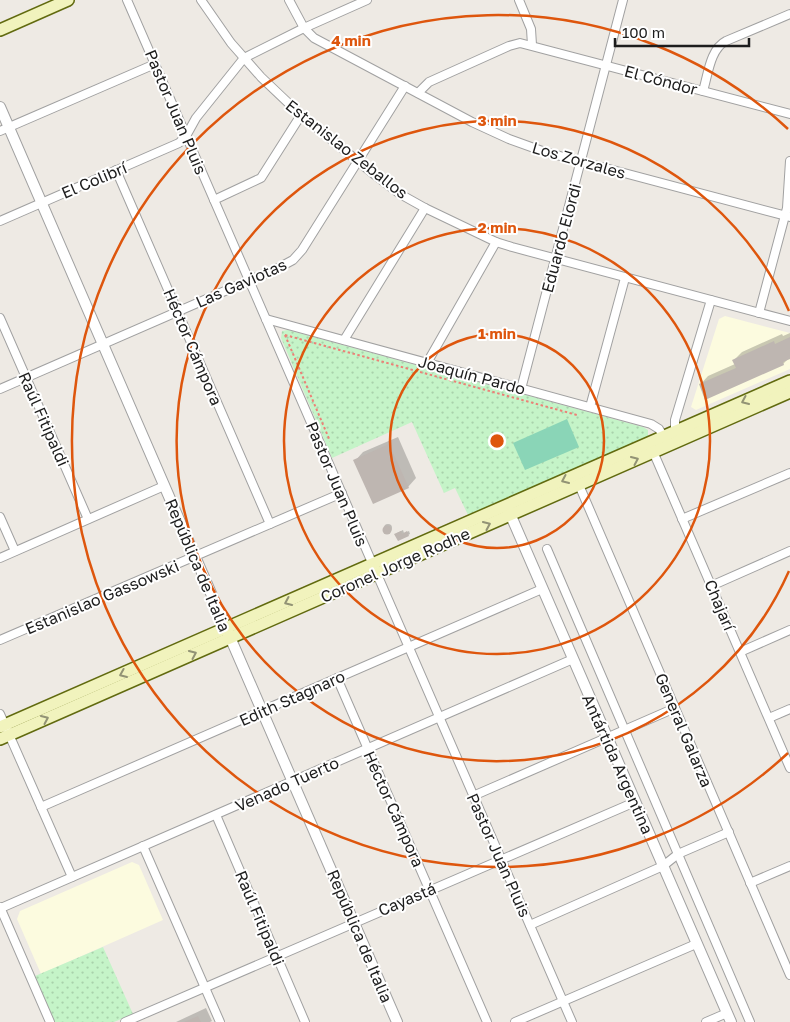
<svg xmlns="http://www.w3.org/2000/svg" width="790" height="1022" font-family="'Golos Text',sans-serif">
<style>
.education{fill:#fcfbdf}
.park{fill:url(#park-dots)}
.pitch{fill:#8ad5b7}
.shadow{fill:#0003}
.building{fill:#beb6b1}
.lines{fill:none;stroke-linecap:round;stroke-linejoin:round}
.minor-casing{stroke:#a1a1a1;stroke-width:10}
.tertiary-casing{stroke:#a1a1a1;stroke-width:12}
.secondary-casing{stroke:#616a0f;stroke-width:14}
.path{stroke:#ec8177;stroke-width:2;stroke-dasharray:2.5 2.5;stroke-linecap:butt}
.minor{stroke:#fff;stroke-width:8}
.tertiary{stroke:#fff;stroke-width:10}
.secondary{stroke:#f1f3bd;stroke-width:11}
.oneway{stroke:#929375}
.ring{fill:none;stroke:#de560d;stroke-width:2.5}
.labels{text-anchor:middle;dominant-baseline:central;stroke-width:4;stroke-linejoin:round;paint-order:stroke}
.street-label{font-size:16px;fill:#1d1d1d;stroke:#fff}
.centre{fill:#de560d;stroke:#fff;stroke-width:2.5}
.ring-label{font-size:15px;text-anchor:middle;font-weight:bold;fill:#de560d;stroke:#fff;stroke-width:4;stroke-linejoin:round;paint-order:stroke}
</style>
<defs>
<pattern id="park-dots" width="8" height="8" patternUnits="userSpaceOnUse" patternTransform="scale(1.25)"><rect width="8" height="8" fill="#c5f4c8"/><path d="M2 2h.1M6 6h.1" fill="none" stroke="#a9d1ab" stroke-width="1.8" stroke-linecap="round"/></pattern>
</defs>
<rect width="100%" height="100%" fill="#eeeae4"/>
<!-- education -->
<g class="education">
<polygon points="725,316 790,333 790,369 696,410 691,407 719,319"/>
<polygon points="132,862 139,865 163,920 41,974 17,919 20,911"/>
</g>
<!-- park -->
<g class="park">
<polygon points="288,330 643,427 648,430 648,438 469,517 455,488 444,493 412,422 332,458 281,338 282,331"/>
<polygon points="103,947 133,1014 114,1022 55,1022 35,976"/>
</g>
<!-- pitch -->
<polygon class="pitch" points="567,419 579,447 525,470 513,443"/>
<!-- shadow -->
<g class="shadow">
<polygon points="790,333 790,357 783,364 700,385 708,376 735,364 734,360 742,352 782,334 783,336"/>
<polygon points="398,437 416,478 408,487 355,461 363,452"/>
<circle cx="388" cy="528" r="4"/>
<polygon points="403,530 404,533 409,531 410,534 398,540 397,533"/>
<polygon points="206,1008 212,1021 210,1022 176,1022"/>
</g>
<!-- building -->
<g class="building">
<polygon points="790,337 790,359 783,362 784,365 705,400 699,384 736,368 732,360 774,341 775,344"/>
<polygon points="389,444 409,488 373,504 353,460"/>
<circle cx="387" cy="530" r="4.5"/>
<polygon points="401,531 402,534 407,531 409,536 398,541 394,534"/>
<polygon points="198,1016 201,1022 184,1022"/>
</g>
<g class="lines">
<defs>
<g id="minor">
<polyline points="127,0 572,1022"/>
<polyline points="201,0 231,43 261,77 301,115 375,175 400,194 425,208 496,242 512,247 790,321"/>
<polyline points="289,0 304,28 314,38 472,122 509,139 545,152 790,217"/>
<polyline points="519,0 531,29 532,45"/>
<path d="M 703,91 C 708,75 710,49 726,41 L 790,14"/>
<polyline points="418,93 429,82 509,46 520,43 790,114"/>
<polyline points="0,131 155,64"/>
<polyline points="116,170 270,524"/>
<polyline points="214,200 261,178 301,115"/>
<polyline points="0,221 179,143 186,136 196,118 244,58 304,28 367,0"/>
<polyline points="759,313 787,208 790,161"/>
<polyline points="0,318 88,519"/>
<polyline points="266,319 651,424 659,429 665,439"/>
<polyline points="344,340 425,208"/>
<polyline points="427,363 496,242"/>
<polyline points="0,389 280,267 293,260 302,250 405,86"/>
<polyline points="521,389 623,0"/>
<polyline points="590,407 625,278"/>
<polyline points="678,435 675,428 675,420 711,300"/>
<polyline points="652,449 790,768"/>
<polyline points="579,485 790,975"/>
<polyline points="0,517 15,551"/>
<polyline points="682,519 790,473"/>
<polyline points="547,549 750,1022"/>
<polyline points="0,558 164,486"/>
<polyline points="711,586 790,551"/>
<polyline points="0,640 342,493"/>
<polyline points="740,652 790,630"/>
<polyline points="337,678 487,1022"/>
<polyline points="0,714 72,877"/>
<polyline points="769,718 790,709"/>
<polyline points="473,796 675,708"/>
<polyline points="41,807 542,589"/>
<polyline points="216,815 305,1022"/>
<polyline points="143,846 220,1022"/>
<polyline points="750,883 790,866"/>
<polyline points="0,907 50,1022"/>
<polyline points="1,908 573,659"/>
<polyline points="530,925 663,866 678,854 729,832"/>
<polyline points="125,1022 635,802"/>
<polyline points="515,1022 696,944"/>
<polyline points="706,1022 727,1013"/>
</g>
<g id="tertiary">
<polyline points="0,107 397,1022"/>
<polyline points="508,509 731,1022"/>
</g>
<g id="secondary">
<polyline points="0,30 68,0"/>
<polyline points="0,727 790,381"/>
<polyline points="0,739 790,392"/>
</g>
</defs>
<!-- minor casing -->
<use href="#minor" class="minor-casing"/>
<!-- tertiary casing -->
<use href="#tertiary" class="tertiary-casing"/>
<!-- secondary casing -->
<use href="#secondary" class="secondary-casing"/>
<!-- path -->
<g class="path">
<polyline points="285,335 577,415"/>
<polyline points="285,335 330,441"/>
</g>
<!-- minor -->
<use href="#minor" class="minor"/>
<!-- tertiary -->
<use href="#tertiary" class="tertiary"/>
<!-- secondary -->
<use href="#secondary" class="secondary"/>
</g>
<!-- one-way arrows -->
<defs><path id="oneway-chevron" d="M-2-3.5L2.5 0L-2 3.5" fill="none" stroke-width="1.6" stroke-linecap="round" stroke-linejoin="round" transform="scale(1.25)"/></defs>
<g class="oneway">
<use href="#oneway-chevron" transform="translate(745 401) rotate(156)"/>
<use href="#oneway-chevron" transform="translate(635 460) rotate(-24)"/>
<use href="#oneway-chevron" transform="translate(565 480) rotate(156)"/>
<use href="#oneway-chevron" transform="translate(487 525) rotate(-24)"/>
<use href="#oneway-chevron" transform="translate(288 602) rotate(156)"/>
<use href="#oneway-chevron" transform="translate(193 654) rotate(-24)"/>
<use href="#oneway-chevron" transform="translate(123 674) rotate(157)"/>
<use href="#oneway-chevron" transform="translate(45 719) rotate(-24)"/>
</g>
<!-- distance rings -->
<g class="ring">
<circle cx="497" cy="441" r="107"/>
<circle cx="497" cy="441" r="213"/>
<path d="M789 571A320 320 0 1 1 789 311"/>
<path d="M788 753A426 426 0 1 1 788 129"/>
</g>
<g class="labels">
<!-- street labels -->
<g class="street-label">
<text transform="translate(661 80) rotate(15)">El Cóndor</text>
<text transform="translate(176 112) rotate(67)">Pastor Juan Pluis</text>
<text transform="translate(347 149) rotate(38)">Estanislao Zeballos</text>
<text transform="translate(579 160) rotate(16)">Los Zorzales</text>
<text transform="translate(94 180) rotate(-23)">El Colibrí</text>
<text transform="translate(561 238) rotate(-75)">Eduardo Elordi</text>
<text transform="translate(241 283) rotate(-24)">Las Gaviotas</text>
<text transform="translate(193 347) rotate(67)">Héctor Cámpora</text>
<text transform="translate(472 375) rotate(15)">Joaquín Pardo</text>
<text transform="translate(44 419) rotate(66)">Raúl Fitipaldi</text>
<text transform="translate(337 484) rotate(67)">Pastor Juan Pluis</text>
<text transform="translate(198 565) rotate(67)">República de Italia</text>
<text transform="translate(395 565) rotate(-24)">Coronel Jorge Rodhe</text>
<text transform="translate(102 597) rotate(-23)">Estanislao Gassowski</text>
<text transform="translate(720 605) rotate(67)">Chajarí</text>
<text transform="translate(292 698) rotate(-24)">Edith Stagnaro</text>
<text transform="translate(684 730) rotate(67)">General Galarza</text>
<text transform="translate(618 764) rotate(66)">Antártida Argentina</text>
<text transform="translate(287 784) rotate(-24)">Venado Tuerto</text>
<text transform="translate(394 809) rotate(66)">Héctor Cámpora</text>
<text transform="translate(499 855) rotate(66)">Pastor Juan Pluis</text>
<text transform="translate(407 899) rotate(-23)">Cayastá</text>
<text transform="translate(260 918) rotate(67)">Raúl Fitipaldi</text>
<text transform="translate(360 936) rotate(67)">República de Italia</text>
</g>
</g>
<circle cx="497" cy="441" r="8" class="centre"/>
<g class="ring-label">
<text x="351" y="46">4 min</text>
<text x="497" y="126">3 min</text>
<text x="497" y="233">2 min</text>
<text x="497" y="339">1 min</text>
</g>
<!-- scale -->
<path d="M615 38v8h134v-8" fill="none" stroke="#1d1d1d" stroke-width="2.5"/>
<text x="622" y="38" font-size="15" fill="#1d1d1d" stroke="#ffffff" stroke-width="4" paint-order="stroke">100 m</text>
</svg>
